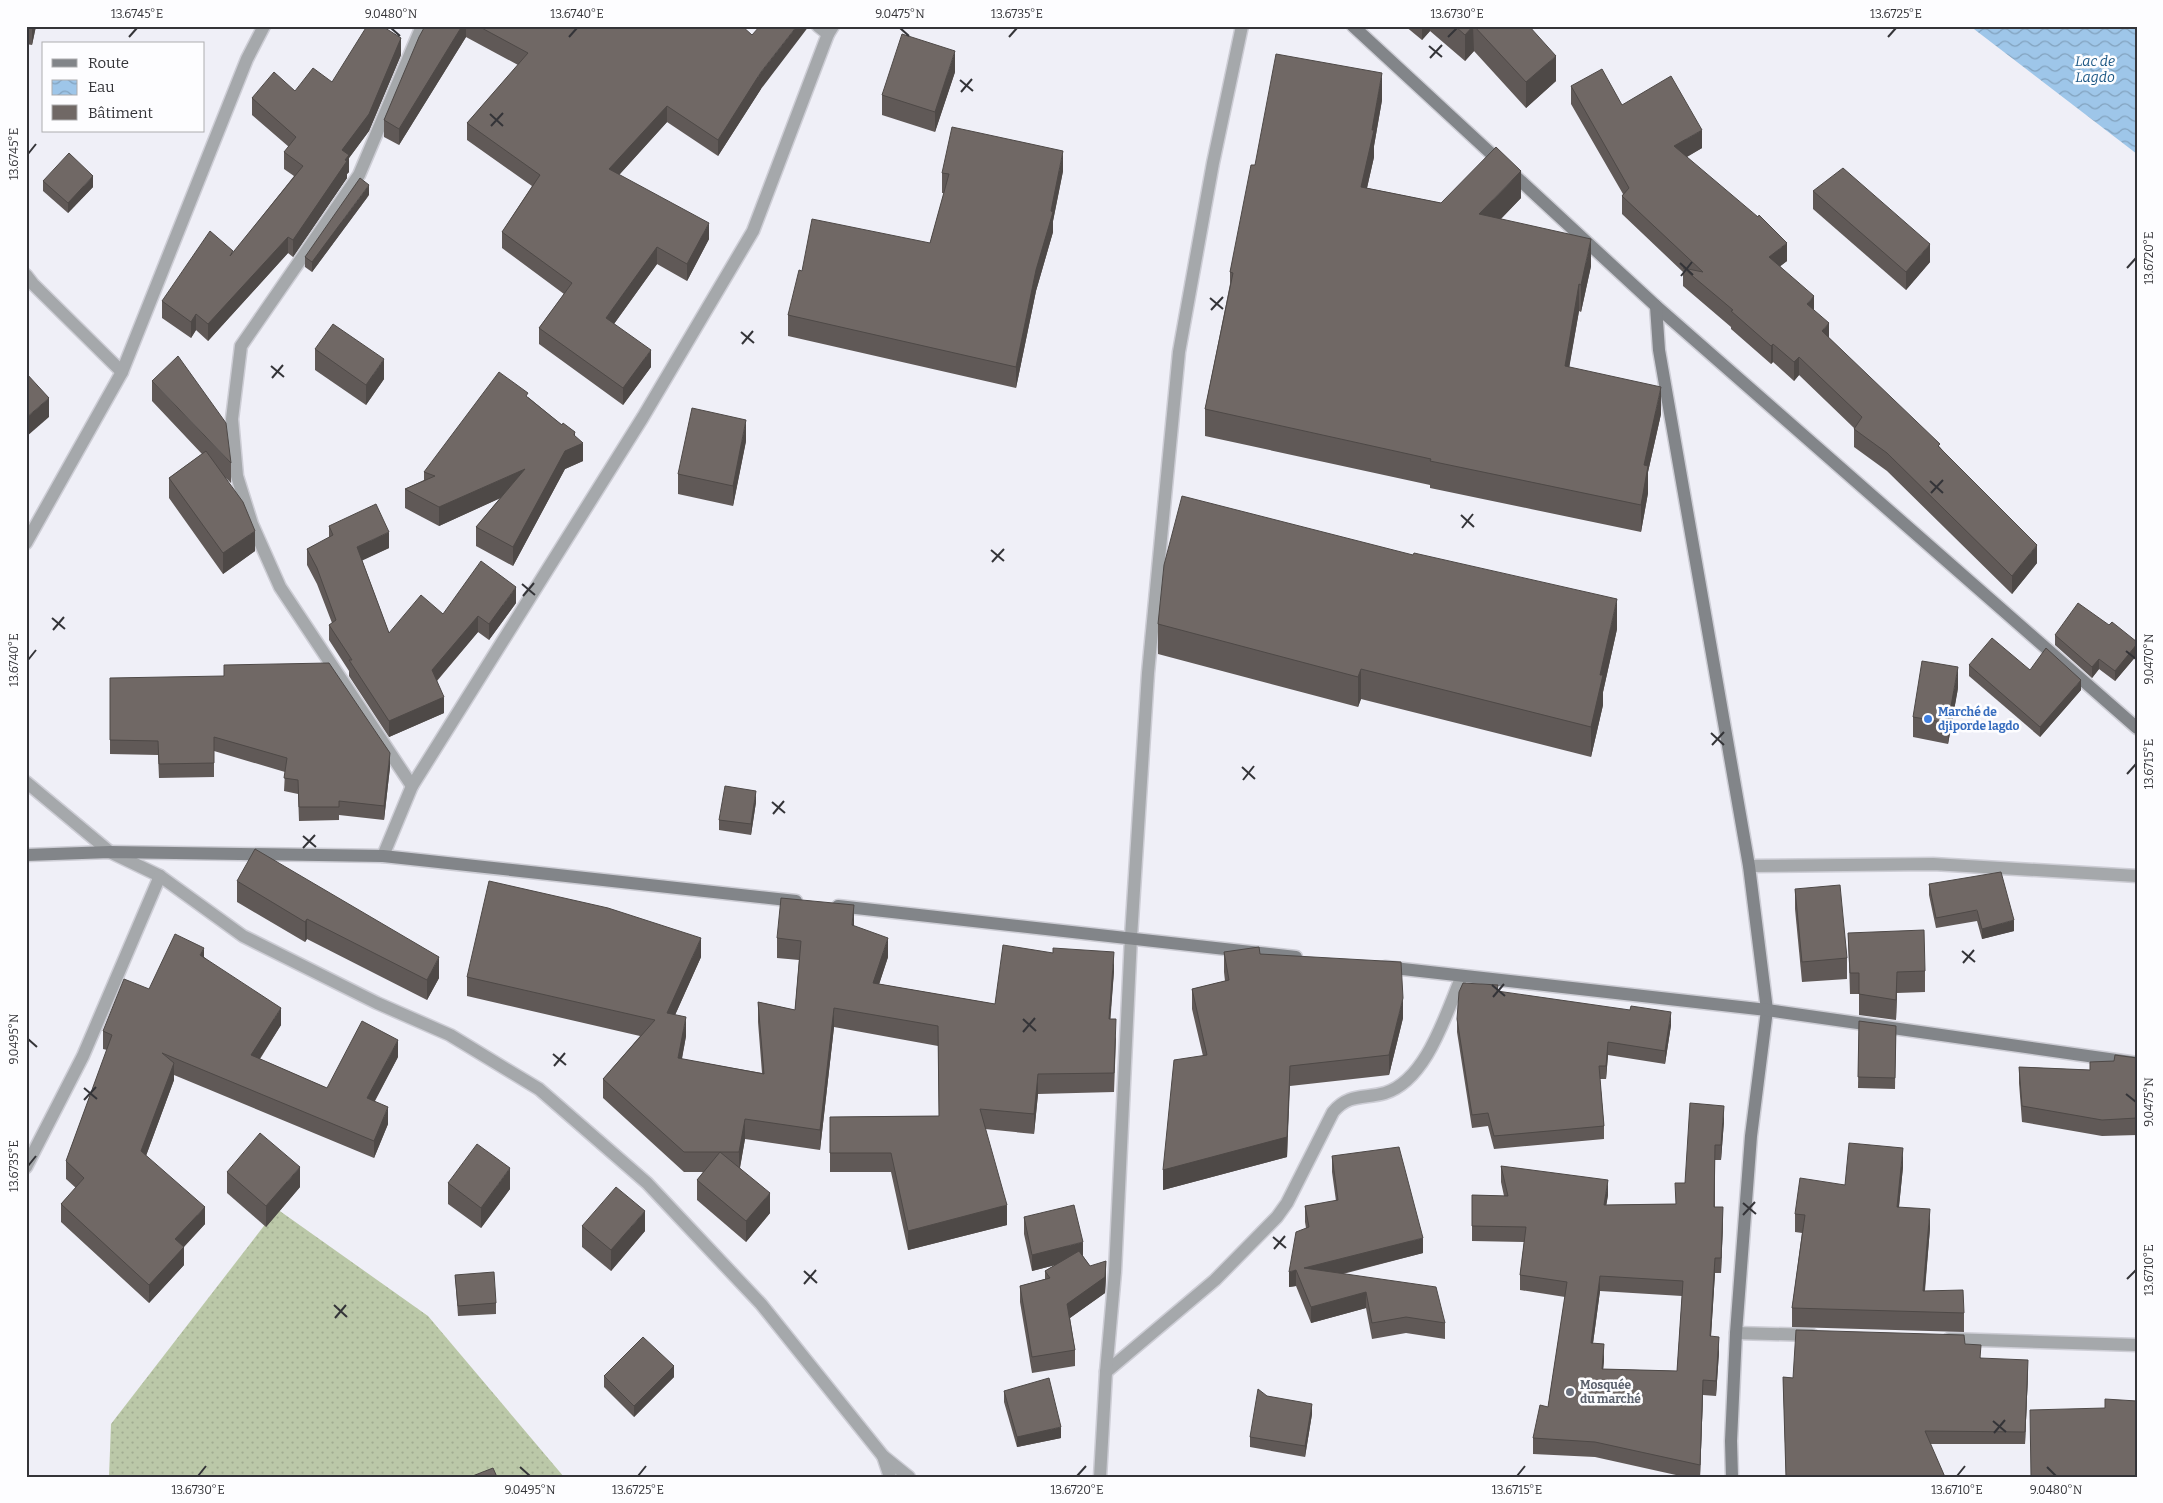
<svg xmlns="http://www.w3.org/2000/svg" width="2163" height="1503" font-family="Bitter,serif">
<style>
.grass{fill:url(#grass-dots)}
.water{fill:url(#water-waves)}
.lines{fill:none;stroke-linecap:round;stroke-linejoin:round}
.street-casing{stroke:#cdcdd5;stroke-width:15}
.secondary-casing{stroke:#cdcdd5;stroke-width:15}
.street{stroke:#a5a8ab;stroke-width:12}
.secondary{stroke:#828589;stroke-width:12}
.wall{fill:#605957;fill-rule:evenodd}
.shaded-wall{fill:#4e4947}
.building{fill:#706865;stroke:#4e4947;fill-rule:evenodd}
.ticks{fill:none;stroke:#343438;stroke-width:2}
.shop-dot{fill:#3f7fe0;stroke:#fdfdff;stroke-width:2}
.worship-dot{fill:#6b7280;stroke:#fdfdff;stroke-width:2}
.labels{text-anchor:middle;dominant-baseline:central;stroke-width:5;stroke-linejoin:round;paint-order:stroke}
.shop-label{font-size:12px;font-weight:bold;fill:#366cbe;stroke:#fdfdff;text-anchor:start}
.worship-label{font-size:12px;font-weight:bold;fill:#5b616d;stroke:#fdfdff;text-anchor:start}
.water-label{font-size:14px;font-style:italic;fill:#1d5885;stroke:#fdfdff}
.neatline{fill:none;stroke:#343438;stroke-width:2}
.ticks-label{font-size:12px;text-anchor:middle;fill:#343438}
</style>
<defs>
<pattern id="grass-dots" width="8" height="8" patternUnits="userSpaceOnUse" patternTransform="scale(1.25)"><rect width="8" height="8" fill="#bbc8a8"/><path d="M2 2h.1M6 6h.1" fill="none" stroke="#a1ac91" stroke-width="1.8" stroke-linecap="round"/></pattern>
<pattern id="water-waves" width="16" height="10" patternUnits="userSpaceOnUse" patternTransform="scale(1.25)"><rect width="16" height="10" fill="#9ec6e9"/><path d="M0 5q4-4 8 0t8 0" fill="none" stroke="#82a2be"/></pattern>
</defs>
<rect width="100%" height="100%" fill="#efeff7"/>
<!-- grass -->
<polygon class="grass" points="277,1209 428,1316 564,1477 109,1477 111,1424"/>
<!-- water -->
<polygon class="water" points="1970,26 2137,26 2137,154"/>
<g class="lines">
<defs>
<g id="street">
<polyline points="818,26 828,34"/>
<polyline points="26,275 33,284 122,372"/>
<polyline points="26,543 122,372 247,59 264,26"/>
<polyline points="26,782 110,852 160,876 243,936 377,1003 450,1035 539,1089 647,1183 761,1304 883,1456 909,1477"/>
<polyline points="412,786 280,587 252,524 237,476 232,419 241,346 359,175 422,26"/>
<polyline points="383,856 412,786 643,417 753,231 828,34 833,26"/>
<polyline points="1749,866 1933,864 2137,876"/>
<polyline points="26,1167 83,1056 160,876"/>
<polyline points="1736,1333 1812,1335"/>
<polyline points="1949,1339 2137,1345"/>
<path d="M 1106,1372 L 1215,1280 L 1277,1217 L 1287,1203 L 1333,1112 C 1349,1093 1364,1099 1385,1093 C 1427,1080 1446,1013 1462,976"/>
<polyline points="883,1456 890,1477"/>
<polyline points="1100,1477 1106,1372 1115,1272 1131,937 1148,673 1179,352 1213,163 1242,26"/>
</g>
<g id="secondary">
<polyline points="1353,26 1656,306 2137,728"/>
<polyline points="1656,306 1659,350 1749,866 1767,1010 1751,1136 1736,1333 1731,1441 1732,1477"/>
<polyline points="26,855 110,852 383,856 796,901"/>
<polyline points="838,906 1296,957"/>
<polyline points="1385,967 1767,1010 2137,1063"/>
</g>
</defs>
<!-- street casing -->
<use href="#street" class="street-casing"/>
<!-- secondary casing -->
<use href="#secondary" class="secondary-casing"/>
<!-- street -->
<use href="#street" class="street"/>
<!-- secondary -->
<use href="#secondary" class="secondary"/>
</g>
<!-- wall -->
<g class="wall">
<polygon points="26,26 36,26 32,45 26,44"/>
<polygon points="425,26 742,26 761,89 718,156 667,122 619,175 709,239 687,281 657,264 614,324 651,367 623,405 539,344 539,328 564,294 502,248 502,232 532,186 467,140 467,123 518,65 466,37 399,145 384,137 384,120"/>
<polygon points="1405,26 1529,26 1556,81 1526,108 1474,51 1465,61 1430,31 1422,40"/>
<polygon points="401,55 369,131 349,158 349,172 347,174 347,178 293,257 288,253 208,341 196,330 191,338 162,318 162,301 233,253 294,176 284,169 284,152 289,147 252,115 252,98 295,91 332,82"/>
<polygon points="955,72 935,132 882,115 882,95"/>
<polygon points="1571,86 1622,105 1702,148 1687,157 1787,261 1780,266 1814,310 1829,338 1940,447 2037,563 2012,594 1887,471 1854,447 1854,428 1799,375 1794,381 1773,362 1771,364 1731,329 1731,327 1683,286 1683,272 1622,214 1622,196 1623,194 1571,104"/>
<polygon points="1382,100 1374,146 1374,157 1367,188 1441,203 1521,198 1501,219 1591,266 1581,312 1579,311 1569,367 1661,414 1648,472 1648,493 1641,532 1430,488 1430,485 1205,436 1205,409 1230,284 1230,272 1255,165"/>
<polygon points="1063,171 1053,221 1053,232 1036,291 1016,388 788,336 788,315 802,271 930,243 944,193 942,193 942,173"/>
<polygon points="43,181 93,187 68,213 43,191"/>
<polygon points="1813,191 1930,262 1906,290 1813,209"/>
<polygon points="369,195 312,272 305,267 305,257"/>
<polygon points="315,349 384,379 366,405 315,370"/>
<polygon points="152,381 231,463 231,483 226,478 255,551 223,574 169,498 169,478 202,454 152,401"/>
<polygon points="528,397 575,436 583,461 565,469 513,566 476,546 476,527 500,498 439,526 405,508 405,489 424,480 424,472"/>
<polygon points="746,441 733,506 678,494 678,474"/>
<polygon points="329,526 389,548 362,560 389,633 443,614 516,603 489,640 478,632 437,681 444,713 389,737 349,676 349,671 329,640 329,625 332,623 317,584 307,565 307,549 329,538"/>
<polygon points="1158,624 1617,629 1603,692 1603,705 1591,757 1361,699 1358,707 1158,654"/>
<polygon points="2109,625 2137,642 2137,655 2115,681 2099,669 2092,678 2055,645 2055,635"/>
<polygon points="1969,665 2030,670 2081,690 2040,737 1969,676"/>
<polygon points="110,678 390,767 384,820 339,815 339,820 299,821 298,794 284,791 285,772 214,751 214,777 159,778 158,755 110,754"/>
<polygon points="1958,688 1948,744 1913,737 1913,717"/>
<polygon points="756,802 751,835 719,830 719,820"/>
<polygon points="237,881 439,978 427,1000 307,939 305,942 237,902"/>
<polygon points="1929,884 2014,931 1982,939 1977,921 1936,928 1929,895"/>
<polygon points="1795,889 1847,958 1847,979 1802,982 1795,909"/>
<polygon points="853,926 888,957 879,984 995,1004 1114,971 1110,1019 1116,1039 1114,1092 1038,1094 1034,1134 985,1129 1007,1225 908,1250 891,1172 830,1172 830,1117 939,1116 938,1046 834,1027 820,1150 745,1139 740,1168 770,1213 746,1242 697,1200 697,1180 703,1172 684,1172 603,1098 603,1079 640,1036 467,996 467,977 701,957 675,1015 686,1036 682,1059 762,1073 758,1022 758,1002 795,1010 799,960 777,958 777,938"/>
<polygon points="1848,933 1925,971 1925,992 1897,993 1896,1020 1859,1015 1859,994 1850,994"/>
<polygon points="1224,952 1260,954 1403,1018 1389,1075 1290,1086 1287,1157 1163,1190 1203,1056 1192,1009 1192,989 1225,981 1224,972"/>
<polygon points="204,957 281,1025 260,1059 327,1088 398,1057 375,1101 388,1124 374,1158 174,1075 174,1080 146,1156 205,1224 184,1247 184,1265 149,1303 61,1222 61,1204 76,1188 66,1179 66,1161 107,1050 103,1049 103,1031 149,989"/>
<polygon points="1498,992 1671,1025 1665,1064 1608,1055 1606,1079 1600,1079 1604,1126 1604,1139 1494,1149 1488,1126 1472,1128 1457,1032 1457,1019"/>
<polygon points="1859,1021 1896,1026 1895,1089 1858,1088"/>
<polygon points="2137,1058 2137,1135 2102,1136 2022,1122 2019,1083 2019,1067 2090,1070 2090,1062 2114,1061"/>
<path d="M 1724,1121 L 1721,1160 L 1715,1160 L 1715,1207 L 1723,1223 L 1721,1273 L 1715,1273 L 1711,1336 L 1719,1352 L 1716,1396 L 1703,1395 L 1700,1477 L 1685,1477 L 1595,1457 L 1533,1454 L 1533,1438 L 1548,1407 L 1565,1297 L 1520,1290 L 1520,1275 L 1524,1242 L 1472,1241 L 1472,1195 L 1504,1196 L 1501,1182 L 1501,1166 L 1608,1195 L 1606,1205 L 1676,1204 L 1685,1183 ZM 1600,1291 L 1682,1296 L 1677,1371 L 1603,1369 L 1604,1360 L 1593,1343 Z"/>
<polygon points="1332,1156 1423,1253 1343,1274 1445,1323 1445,1339 1406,1333 1372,1339 1366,1308 1311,1323 1296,1286 1289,1287 1306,1228 1305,1222 1305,1206 1336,1201 1332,1172"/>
<polygon points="1903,1167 1899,1207 1930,1228 1925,1291 1964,1313 1964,1332 1792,1327 1792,1308 1802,1233 1795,1232 1795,1214 1845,1185"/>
<polygon points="227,1172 300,1187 266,1227 227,1193"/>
<polygon points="448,1183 510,1189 481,1228 448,1204"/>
<polygon points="1024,1217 1083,1256 1090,1266 1106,1277 1105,1293 1070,1318 1075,1350 1075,1366 1032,1373 1020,1302 1020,1286 1045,1279 1045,1271 1055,1265 1032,1271 1024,1234"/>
<polygon points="582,1226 645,1231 611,1271 582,1247"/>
<polygon points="455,1275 496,1303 496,1314 458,1316"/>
<polygon points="1965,1344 1981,1358 2028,1373 2025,1444 1930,1444 1945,1477 1786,1477 1783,1377 1793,1378"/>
<polygon points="604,1376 674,1377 634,1417 604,1387"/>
<polygon points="1004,1391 1061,1438 1017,1447 1004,1402"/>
<polygon points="1267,1396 1312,1414 1305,1457 1250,1447 1250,1437"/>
</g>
<!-- shaded-wall -->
<g class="shaded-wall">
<polygon points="33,26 36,26 32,45 32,28"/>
<polygon points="462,26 466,26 466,37 399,145 399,129"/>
<polygon points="797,26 809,26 761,89 718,156 718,140 761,72"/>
<polygon points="1422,26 1430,26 1430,31 1422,40"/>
<polygon points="1473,26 1474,51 1465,61 1465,35"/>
<polygon points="401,38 401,55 369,131 349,158 349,172 347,174 347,178 293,257 293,240 342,150"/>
<polygon points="955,51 955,72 935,132 935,112"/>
<polygon points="1556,56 1556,81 1526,108 1526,82"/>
<polygon points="1382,73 1382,100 1374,146 1374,157 1361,214 1361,187"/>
<polygon points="667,106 667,122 609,186 609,169"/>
<polygon points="1702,130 1702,148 1674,164 1674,146"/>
<polygon points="1063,151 1063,171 1053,221 1053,232 1036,291 1016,388 1016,367 1036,270 1051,211"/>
<polygon points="1521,171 1521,198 1479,241 1479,214"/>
<polygon points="93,176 93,187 68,213 68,203"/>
<polygon points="369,185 369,195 312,272 312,262"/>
<polygon points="709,223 709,239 687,281 687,264"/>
<polygon points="288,237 288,253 208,341 208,324"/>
<polygon points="1591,239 1591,266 1581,312 1581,285"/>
<polygon points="1787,243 1787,261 1769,275 1769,257"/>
<polygon points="1930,244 1930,262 1906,290 1906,272"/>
<polygon points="657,247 657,264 606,335 606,318"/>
<polygon points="1579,284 1579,311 1565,392 1565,366"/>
<polygon points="1814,296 1814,314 1807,304"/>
<polygon points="196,314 196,330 191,338 191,322"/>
<polygon points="1829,323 1829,341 1822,331"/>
<polygon points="1773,344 1773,362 1771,364 1771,346"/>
<polygon points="651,350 651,367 623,405 623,388"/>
<polygon points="1799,357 1799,375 1794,381 1794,362"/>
<polygon points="384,359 384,379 366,405 366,385"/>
<polygon points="1661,387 1661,414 1648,472 1648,493 1641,532 1641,505 1644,465"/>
<polygon points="49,398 49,417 26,437 26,418"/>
<polygon points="746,420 746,441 733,506 733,486"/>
<polygon points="575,432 575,446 583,443 583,461 565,469 513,566 513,547"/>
<polygon points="525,469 525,487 439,526 439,507"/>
<polygon points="255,531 255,551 223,574 223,553"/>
<polygon points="389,532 389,548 357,563 357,547"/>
<polygon points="2037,545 2037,563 2012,594 2012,576"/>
<polygon points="516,587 516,603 489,640 489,624"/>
<polygon points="1617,599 1617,629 1603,692 1603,705 1591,757 1591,727 1600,675"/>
<polygon points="478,616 478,632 432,686 432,670"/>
<polygon points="2137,644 2137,655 2115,681 2115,671"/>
<polygon points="2099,659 2099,669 2092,678 2092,667"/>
<polygon points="1958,667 1958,688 1948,744 1948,723"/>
<polygon points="1361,669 1361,699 1358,707 1358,677"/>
<polygon points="2081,680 2081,690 2040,737 2040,727"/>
<polygon points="444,697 444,713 389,737 389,721"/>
<polygon points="390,753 390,767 384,820 384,806"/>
<polygon points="756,791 756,802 751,835 751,824"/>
<polygon points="854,905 854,925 852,945 852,925"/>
<polygon points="307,919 307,939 305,942 305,922"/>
<polygon points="2014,920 2014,931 1982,939 1982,929"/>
<polygon points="701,938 701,957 667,1033 667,1013"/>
<polygon points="888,938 888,957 873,1003 873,983"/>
<polygon points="204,948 204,965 200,955"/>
<polygon points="1114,952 1114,971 1109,1039 1109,1019"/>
<polygon points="439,957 439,978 427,1000 427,980"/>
<polygon points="1897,972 1897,993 1896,1020 1896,1000"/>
<polygon points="1403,998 1403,1018 1389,1075 1389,1055"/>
<polygon points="281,1008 281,1025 251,1072 251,1055"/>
<polygon points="834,1008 834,1027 820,1150 820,1130"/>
<polygon points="1671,1012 1671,1025 1665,1064 1665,1051"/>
<polygon points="686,1017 686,1036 678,1078 678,1058"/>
<polygon points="398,1040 398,1057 367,1115 367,1098"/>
<polygon points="1608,1042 1608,1055 1606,1079 1606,1066"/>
<polygon points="174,1063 174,1080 141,1169 141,1151"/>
<polygon points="1290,1066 1287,1157 1163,1190 1163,1170"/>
<polygon points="1038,1074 1038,1094 1034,1134 1034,1114"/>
<polygon points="1724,1106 1724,1121 1721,1160 1721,1145"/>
<polygon points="388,1107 388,1124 374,1158 374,1141"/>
<polygon points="745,1119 745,1139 739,1172 739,1152"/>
<polygon points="1903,1148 1903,1167 1897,1225 1897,1207"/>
<polygon points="300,1167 300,1187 266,1227 266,1206"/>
<polygon points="510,1168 510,1189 481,1228 481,1208"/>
<polygon points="1608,1180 1608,1195 1604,1220 1604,1205"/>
<polygon points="770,1193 770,1213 746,1242 746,1221"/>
<polygon points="1007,1205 1007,1225 908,1250 908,1231"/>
<polygon points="205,1207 205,1224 175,1256 175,1239"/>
<polygon points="1723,1207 1723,1223 1721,1273 1721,1258"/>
<polygon points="1930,1209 1930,1228 1923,1309 1923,1291"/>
<polygon points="645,1211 645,1231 611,1271 611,1250"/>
<polygon points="1423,1238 1423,1253 1304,1283 1304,1268"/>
<polygon points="1083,1242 1083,1258 1032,1271 1032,1255"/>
<polygon points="184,1247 184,1265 149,1303 149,1285"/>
<polygon points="1715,1258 1715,1273 1710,1352 1710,1336"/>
<polygon points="1106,1261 1106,1277 1105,1293 1067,1320 1067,1304"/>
<polygon points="1296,1270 1296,1286 1289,1287 1289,1272"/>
<polygon points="1600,1276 1600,1291 1591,1358 1591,1343"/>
<polygon points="1366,1292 1366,1308 1311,1323 1311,1307"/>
<polygon points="1719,1337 1719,1352 1716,1396 1716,1381"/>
<polygon points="1604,1344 1604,1360 1602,1384 1602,1369"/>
<polygon points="2028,1360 2028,1373 2025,1444 2025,1432"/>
<polygon points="674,1366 674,1377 634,1417 634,1406"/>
<polygon points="1703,1380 1703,1395 1700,1477 1700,1465"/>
<polygon points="1312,1404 1312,1414 1305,1457 1305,1446"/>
<polygon points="1061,1427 1061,1438 1017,1447 1017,1437"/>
</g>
<!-- building -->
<g class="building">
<polygon points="26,26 33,26 32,28 26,27"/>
<polygon points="367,26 382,26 401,38 369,114 342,150 349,155 345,160 347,161 293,240 288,237 208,324 196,314 191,322 162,301 210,231 233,251 230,256 303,166 284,152 296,137 252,98 274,72 295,91 313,68 332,82"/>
<polygon points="425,26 462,26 399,129 384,120 419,37"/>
<polygon points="478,26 742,26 752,35 760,26 797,26 761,72 718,140 667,106 609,169 709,223 687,264 657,247 606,318 651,350 623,388 539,328 572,283 502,232 540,175 467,123 528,53"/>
<polygon points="1455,26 1473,26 1465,35"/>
<polygon points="1474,26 1529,26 1556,56 1526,82"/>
<polygon points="902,34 955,51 935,112 882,95"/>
<polygon points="1276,54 1382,73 1372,130 1374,130 1361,187 1441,203 1496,147 1521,171 1479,214 1591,239 1581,285 1579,284 1565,366 1661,387 1644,465 1648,466 1641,505 1430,461 1431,459 1205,409 1233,273 1230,272 1251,165 1255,165"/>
<polygon points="1602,69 1622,105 1671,76 1702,130 1674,146 1758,217 1759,215 1787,243 1769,257 1814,296 1807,304 1829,323 1822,331 1940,444 1938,446 2037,545 2012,576 1887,453 1854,429 1862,417 1799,357 1794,362 1773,344 1771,346 1731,311 1733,310 1683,268 1703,272 1622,196 1629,188 1571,86"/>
<polygon points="952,127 1063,151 1051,211 1053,212 1036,270 1016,367 788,315 799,270 802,271 812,219 930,243 949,174 942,173"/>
<polygon points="69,153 93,176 68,203 43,181"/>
<polygon points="1843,168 1930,244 1906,272 1813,191"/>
<polygon points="360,178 369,185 312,262 305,257"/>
<polygon points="333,324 384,359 366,385 315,349"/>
<polygon points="178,356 226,423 231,463 152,381"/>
<polygon points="499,372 528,393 526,396 562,425 563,423 575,432 574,435 583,443 565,451 513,547 476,527 525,469 439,507 405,489 435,476 424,472"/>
<polygon points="26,373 49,398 26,418"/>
<polygon points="692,408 746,420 733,486 678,474"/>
<polygon points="206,451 243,502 255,531 223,553 169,478"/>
<polygon points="1182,496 1413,555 1414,553 1617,599 1600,675 1603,675 1591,727 1361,669 1358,677 1158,624 1164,565"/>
<polygon points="376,504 389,532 357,547 389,633 421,595 443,614 481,561 516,587 489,624 478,616 432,670 444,697 389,721 349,660 352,660 329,625 336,620 317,568 307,549 333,535 329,526"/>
<polygon points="2078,603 2109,625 2112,622 2137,642 2137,644 2115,671 2099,659 2092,667 2055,635"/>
<polygon points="1992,638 2030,670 2046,648 2081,680 2040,727 1969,665"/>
<polygon points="1922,661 1958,667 1948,723 1913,717"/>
<polygon points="329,663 390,753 384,806 339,801 339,807 299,807 298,780 284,778 287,758 214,737 214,763 159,764 158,741 110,740 110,678 224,676 224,665"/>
<polygon points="725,786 756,791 751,824 719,820"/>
<polygon points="255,849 439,957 427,980 307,919 305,922 237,881"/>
<polygon points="2001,872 2014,920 1982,929 1977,910 1936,918 1929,884"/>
<polygon points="489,881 608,908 701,938 667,1013 686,1017 678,1058 764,1074 758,1002 795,1010 801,941 777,938 781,898 854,905 852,925 888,938 873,983 995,1004 1003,945 1053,953 1053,948 1114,952 1109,1019 1116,1019 1114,1073 1038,1074 1034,1114 980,1109 1007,1205 908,1231 891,1153 830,1153 830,1117 939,1116 938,1026 834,1008 820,1130 745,1119 739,1152 684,1152 603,1079 655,1020 467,977"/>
<polygon points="1840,885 1847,958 1802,962 1795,889"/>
<polygon points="1924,930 1925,971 1897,972 1896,1000 1859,994 1859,973 1850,973 1848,933"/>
<polygon points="175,934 204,948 200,955 281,1008 251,1055 327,1088 362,1021 398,1040 367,1098 388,1107 374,1141 162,1053 174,1063 141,1151 205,1207 175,1239 184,1247 149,1285 61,1204 84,1178 66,1161 112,1035 103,1031 124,979 149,989"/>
<polygon points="1259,947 1260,954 1401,962 1403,998 1389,1055 1290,1066 1287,1137 1163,1170 1174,1060 1207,1055 1192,989 1229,980 1224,952"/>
<polygon points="1463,983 1498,985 1497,991 1630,1010 1631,1006 1671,1012 1665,1051 1608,1042 1606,1066 1599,1066 1604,1126 1494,1136 1488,1113 1472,1115 1457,1019 1459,992"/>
<polygon points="1859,1021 1896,1026 1895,1078 1858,1077"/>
<polygon points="2115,1055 2137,1058 2137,1118 2102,1120 2022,1106 2019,1067 2090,1070 2090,1062 2114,1061"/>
<path d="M 1690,1103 L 1724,1106 L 1721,1145 L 1715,1145 L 1714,1207 L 1723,1207 L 1721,1258 L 1715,1258 L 1710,1336 L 1719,1337 L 1716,1381 L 1703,1380 L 1700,1465 L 1595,1442 L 1533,1438 L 1540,1405 L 1548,1407 L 1567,1282 L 1520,1275 L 1526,1227 L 1472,1226 L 1472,1195 L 1508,1196 L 1501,1166 L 1608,1180 L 1604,1205 L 1676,1204 L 1675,1183 L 1685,1183 ZM 1600,1276 L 1683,1281 L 1677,1371 L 1602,1369 L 1604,1344 L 1591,1343 Z"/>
<polygon points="260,1133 300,1167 266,1206 227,1172"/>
<polygon points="1849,1143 1903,1148 1897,1207 1930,1209 1923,1291 1963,1290 1964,1313 1792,1308 1805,1215 1795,1214 1800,1178 1845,1185"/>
<polygon points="477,1144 510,1168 481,1208 448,1183"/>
<polygon points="1399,1147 1423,1238 1304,1268 1436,1287 1445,1323 1406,1317 1372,1323 1366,1292 1311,1307 1296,1270 1289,1272 1296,1232 1309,1227 1305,1206 1338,1200 1332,1156"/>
<polygon points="720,1152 770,1193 746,1221 697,1180"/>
<polygon points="616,1187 645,1211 611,1250 582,1226"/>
<polygon points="1074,1205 1083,1242 1032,1255 1024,1217"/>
<polygon points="1079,1251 1090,1266 1106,1261 1105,1277 1067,1304 1075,1350 1032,1357 1020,1286 1050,1278 1045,1271"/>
<polygon points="494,1272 496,1303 458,1306 455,1275"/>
<polygon points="1796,1330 1964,1335 1965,1344 1981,1345 1980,1358 2028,1360 2025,1432 1925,1431 1945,1477 1786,1477 1783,1377 1793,1378"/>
<polygon points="643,1337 674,1366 634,1406 604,1376"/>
<polygon points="1049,1378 1061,1427 1017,1437 1004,1391"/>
<polygon points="1258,1389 1267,1396 1312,1404 1305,1446 1250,1437"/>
<polygon points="2105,1399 2137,1401 2137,1477 2031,1477 2030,1410 2105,1408"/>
<polygon points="493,1468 497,1477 470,1477"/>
</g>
<!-- ticks -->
<path class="ticks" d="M 391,28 L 400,36M 900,28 L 909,36M 129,37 L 137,28M 569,37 L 577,28M 1009,37 L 1017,28M 1448,37 L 1457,28M 1888,37 L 1896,28M 1429,46 L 1442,57M 1430,58 L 1442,45M 960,80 L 973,91M 961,92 L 972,79M 490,114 L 503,126M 491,126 L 503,113M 28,154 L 36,144M 1680,263 L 1693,275M 2127,268 L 2136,258M 1681,276 L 1692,262M 1210,298 L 1223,309M 1211,310 L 1223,297M 741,332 L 754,343M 742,344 L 753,331M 271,366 L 284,377M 272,378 L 283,365M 1930,481 L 1943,493M 1931,493 L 1943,480M 1461,515 L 1474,527M 1462,528 L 1473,514M 991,550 L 1004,561M 992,562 L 1004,549M 522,584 L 535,595M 523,596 L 534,583M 52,618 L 65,629M 53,630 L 64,617M 2126,651 L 2136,659M 28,660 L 36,650M 1711,733 L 1724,745M 1712,745 L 1724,732M 1242,767 L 1255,779M 2127,774 L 2136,764M 1243,780 L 1254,766M 772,802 L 785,813M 773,814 L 784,801M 303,836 L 316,847M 303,848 L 315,835M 1962,951 L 1975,962M 1963,963 L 1974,950M 1492,985 L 1505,996M 1493,997 L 1504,984M 1023,1019 L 1036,1031M 1023,1032 L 1035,1018M 28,1039 L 37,1047M 553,1054 L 566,1065M 554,1066 L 565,1053M 84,1088 L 97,1099M 2126,1094 L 2136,1102M 84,1100 L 96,1087M 28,1166 L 36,1156M 1743,1203 L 1756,1214M 1743,1215 L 1755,1202M 1273,1237 L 1286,1248M 1274,1249 L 1285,1236M 804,1271 L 817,1283M 2127,1279 L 2136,1270M 804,1284 L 816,1270M 334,1305 L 347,1317M 335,1318 L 346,1305M 1993,1421 L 2006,1432M 1994,1433 L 2005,1420M 520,1467 L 530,1476M 2047,1467 L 2056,1476M 198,1476 L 206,1466M 638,1476 L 646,1466M 1077,1476 L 1086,1466M 1517,1476 L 1525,1466M 1957,1476 L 1965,1466"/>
<!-- markers -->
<circle class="shop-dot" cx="1928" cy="719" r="5"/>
<circle class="worship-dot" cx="1570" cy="1392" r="5"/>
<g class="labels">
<!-- shop labels -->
<g class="shop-label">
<text x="1938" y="712">Marché de<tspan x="1938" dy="14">djiporde lagdo</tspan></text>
</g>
<!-- worship labels -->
<g class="worship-label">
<text x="1580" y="1385">Mosquée<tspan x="1580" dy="14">du marché</tspan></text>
</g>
<!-- water labels -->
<g class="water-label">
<text x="2095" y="61">Lac de<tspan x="2095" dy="16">Lagdo</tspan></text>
</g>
</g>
<!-- border -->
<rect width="2163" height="1503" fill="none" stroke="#fdfdff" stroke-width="55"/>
<!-- legend -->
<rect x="42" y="42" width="162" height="90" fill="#fdfdff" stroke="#adadaf"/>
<rect x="52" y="59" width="25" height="8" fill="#828589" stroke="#adadaf"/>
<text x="88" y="68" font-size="15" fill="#343438">Route</text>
<rect x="52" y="80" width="25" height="15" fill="url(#water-waves)" stroke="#adadaf"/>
<text x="88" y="92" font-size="15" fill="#343438">Eau</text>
<rect x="52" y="105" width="25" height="15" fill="#706865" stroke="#adadaf"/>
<text x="88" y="118" font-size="15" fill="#343438">Bâtiment</text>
<rect x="28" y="28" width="2108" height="1448" class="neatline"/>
<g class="ticks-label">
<text x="137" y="18">13.6745°E</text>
<text x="391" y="18">9.0480°N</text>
<text x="577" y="18">13.6740°E</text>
<text x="900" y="18">9.0475°N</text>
<text x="1017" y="18">13.6735°E</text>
<text x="1457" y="18">13.6730°E</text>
<text x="1896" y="18">13.6725°E</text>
<text transform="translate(14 154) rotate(-90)" y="4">13.6745°E</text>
<text transform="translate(2149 258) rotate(-90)" y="4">13.6720°E</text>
<text transform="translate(2149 659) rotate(-90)" y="4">9.0470°N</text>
<text transform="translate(14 660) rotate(-90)" y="4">13.6740°E</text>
<text transform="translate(2149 764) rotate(-90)" y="4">13.6715°E</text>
<text transform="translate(14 1039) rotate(-90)" y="4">9.0495°N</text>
<text transform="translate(2149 1102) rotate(-90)" y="4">9.0475°N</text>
<text transform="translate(14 1166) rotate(-90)" y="4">13.6735°E</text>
<text transform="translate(2149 1270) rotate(-90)" y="4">13.6710°E</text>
<text x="198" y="1494">13.6730°E</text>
<text x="530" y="1494">9.0495°N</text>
<text x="638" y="1494">13.6725°E</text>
<text x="1077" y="1494">13.6720°E</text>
<text x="1517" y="1494">13.6715°E</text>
<text x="1957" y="1494">13.6710°E</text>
<text x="2056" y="1494">9.0480°N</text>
</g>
</svg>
